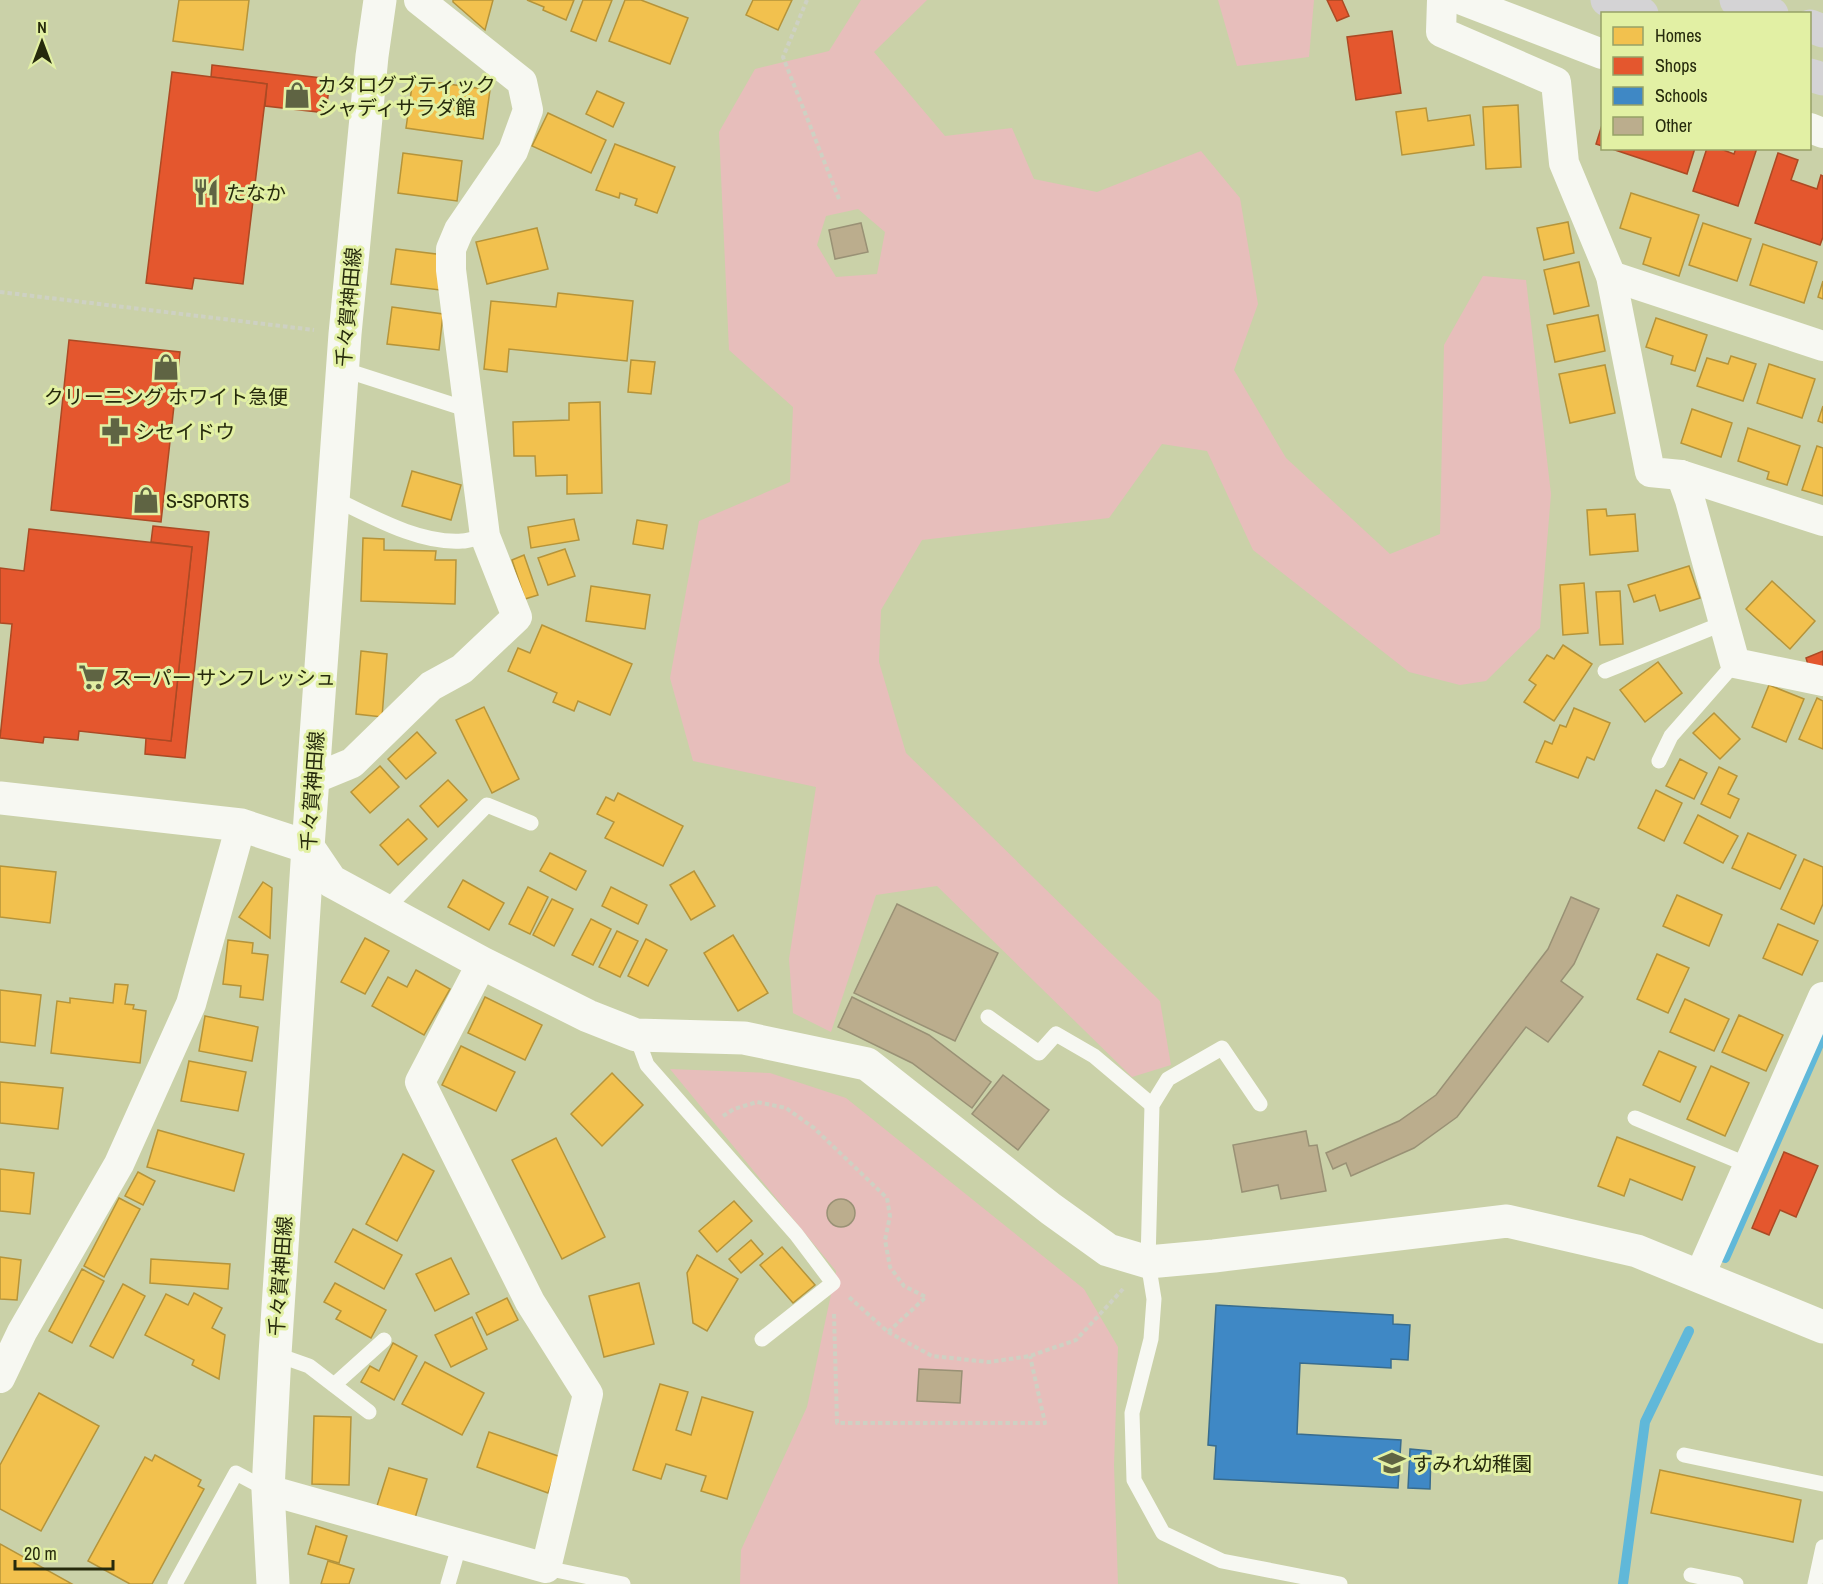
<svg xmlns="http://www.w3.org/2000/svg" width="1823" height="1584" font-family="'Archivo Narrow','Noto Sans JP',sans-serif">
<style>
.green{fill:#e7bebb;fill-rule:evenodd}
.homes{fill:#f2c14e;stroke:#b5943a;stroke-width:1.5}
.shops{fill:#e4572e;stroke:#ab4a24;stroke-width:1.5}
.schools{fill:#3f88c5;stroke:#386c8e;stroke-width:1.5}
.lines{fill:none;stroke-linecap:round;stroke-linejoin:round}
.stream{stroke:#60b8d9;stroke-width:10}
.building{fill:#bbad8d;stroke:#999175;stroke-width:1.5}
.path{stroke:#ced1c3;stroke-width:4;stroke-dasharray:4.5 3;stroke-linecap:butt}
.lane{stroke:#f7f8f2;stroke-width:15}
.street{stroke:#f7f8f2;stroke-width:30}
.secondary{stroke:#f7f8f2;stroke-width:33}
.highway{stroke:#d4d3d5;stroke-width:33}
.labels{text-anchor:middle;dominant-baseline:central;stroke-width:6;stroke-linejoin:round;paint-order:stroke}
.poi-label{font-size:20px;fill:#262a0c;stroke:#e2f0a4;text-anchor:start}
.street-label{font-size:20px;fill:#262a0c;stroke:#e2f0a4}
</style>
<rect width="100%" height="100%" fill="#cad1a8"/>
<!-- green -->
<g class="green">
<path d="M 861,0 L 927,0 L 874,52 L 945,136 L 1012,128 L 1034,179 L 1097,192 L 1201,151 L 1240,198 L 1258,304 L 1234,370 L 1286,458 L 1390,554 L 1440,534 L 1444,345 L 1483,276 L 1526,280 L 1551,494 L 1540,628 L 1486,681 L 1460,685 L 1409,672 L 1253,550 L 1207,451 L 1162,444 L 1109,518 L 922,540 L 881,610 L 879,662 L 906,753 L 1160,1001 L 1171,1065 L 1132,1077 L 937,886 L 876,895 L 831,1032 L 793,1013 L 789,959 L 816,787 L 693,761 L 670,678 L 699,521 L 790,482 L 793,407 L 729,350 L 719,132 L 755,69 L 829,51 ZM 858,209 L 885,232 L 877,274 L 836,277 L 817,245 L 826,216 Z"/>
<polygon points="1218,0 1314,0 1309,57 1237,66"/>
<polygon points="670,1069 770,1073 846,1098 1084,1289 1118,1347 1114,1465 1118,1584 740,1584 741,1550 807,1407 836,1271"/>
</g>
<!-- homes -->
<g class="homes">
<polygon points="179,0 249,0 243,50 173,41"/>
<polygon points="453,0 493,0 485,30 453,2"/>
<polygon points="527,0 574,0 566,20 543,10 544,7"/>
<polygon points="583,0 612,0 596,41 571,31"/>
<polygon points="625,0 641,0 688,18 670,64 609,41"/>
<polygon points="753,0 792,0 778,30 746,15"/>
<polygon points="413,79 490,90 483,139 406,128"/>
<polygon points="597,91 624,103 613,127 586,114"/>
<polygon points="1518,105 1521,167 1486,169 1483,107"/>
<polygon points="1426,108 1428,121 1470,115 1474,145 1402,155 1396,112"/>
<polygon points="548,113 606,140 591,173 532,146"/>
<polygon points="615,144 675,167 657,213 635,205 637,199 620,193 619,198 596,190"/>
<polygon points="403,153 462,161 457,201 398,193"/>
<polygon points="1631,193 1699,215 1679,276 1643,264 1651,238 1620,228"/>
<polygon points="1568,222 1574,253 1544,260 1537,228"/>
<polygon points="1703,223 1751,239 1737,281 1689,265"/>
<polygon points="537,228 548,269 487,284 476,242"/>
<polygon points="1763,244 1817,262 1804,303 1750,285"/>
<polygon points="396,249 444,255 440,290 391,284"/>
<polygon points="1579,262 1589,306 1554,314 1544,270"/>
<polygon points="1823,281 1823,299 1818,297"/>
<polygon points="558,293 633,301 627,361 509,349 507,372 484,369 491,301 556,307"/>
<polygon points="392,307 443,314 439,350 387,344"/>
<polygon points="1598,315 1605,351 1555,362 1547,325"/>
<polygon points="1656,318 1707,335 1695,371 1671,364 1673,356 1646,347"/>
<polygon points="1731,356 1756,364 1743,401 1697,386 1707,358 1728,364"/>
<polygon points="631,360 655,362 651,394 628,392"/>
<polygon points="1769,364 1815,379 1802,418 1757,403"/>
<polygon points="1605,365 1615,413 1570,423 1559,374"/>
<polygon points="600,402 602,493 567,494 567,475 536,476 535,456 514,456 513,422 569,420 569,403"/>
<polygon points="1823,406 1823,423 1818,421"/>
<polygon points="1692,409 1732,423 1721,457 1681,443"/>
<polygon points="1748,428 1800,446 1787,485 1767,479 1769,472 1738,461"/>
<polygon points="1817,446 1823,448 1823,496 1802,490"/>
<polygon points="412,471 461,485 451,520 402,506"/>
<polygon points="1606,509 1607,516 1635,514 1638,551 1590,555 1587,510"/>
<polygon points="574,519 579,540 531,548 528,527"/>
<polygon points="637,520 667,525 663,549 633,544"/>
<polygon points="363,538 384,539 384,550 436,551 435,560 456,560 455,604 361,601"/>
<polygon points="565,549 575,576 548,585 538,558"/>
<polygon points="524,555 538,595 525,599 512,560"/>
<polygon points="1689,566 1700,598 1660,611 1655,595 1634,602 1628,585"/>
<polygon points="1772,581 1815,621 1790,649 1746,609"/>
<polygon points="1584,583 1588,633 1563,635 1560,585"/>
<polygon points="591,586 650,595 645,629 586,621"/>
<polygon points="1620,591 1623,644 1600,645 1596,592"/>
<polygon points="542,625 632,664 610,715 578,701 574,711 553,702 557,693 508,671 518,648 530,653"/>
<polygon points="1563,645 1592,664 1554,721 1524,702 1536,685 1529,680 1547,655 1554,659"/>
<polygon points="361,651 387,654 382,717 356,714"/>
<polygon points="1658,662 1682,693 1645,722 1620,690"/>
<polygon points="1769,685 1804,699 1786,742 1752,727"/>
<polygon points="1817,698 1823,701 1823,749 1799,739"/>
<polygon points="484,707 519,779 492,793 456,720"/>
<polygon points="1574,708 1610,723 1594,760 1587,757 1578,778 1536,762 1545,741 1552,744 1560,725 1566,727"/>
<polygon points="1714,713 1740,739 1720,759 1693,733"/>
<polygon points="417,732 436,753 406,779 388,759"/>
<polygon points="1680,759 1707,773 1694,799 1666,786"/>
<polygon points="380,766 399,787 370,813 351,792"/>
<polygon points="1719,767 1737,776 1728,794 1739,799 1730,818 1701,804"/>
<polygon points="448,780 467,800 438,827 420,806"/>
<polygon points="1656,790 1682,803 1664,841 1638,828"/>
<polygon points="618,793 683,826 663,866 605,838 614,822 597,814 606,797 614,801"/>
<polygon points="1698,815 1738,836 1723,863 1684,843"/>
<polygon points="408,819 427,839 398,865 380,845"/>
<polygon points="1748,833 1796,855 1780,889 1732,868"/>
<polygon points="550,853 586,871 576,890 540,871"/>
<polygon points="1804,859 1823,867 1823,904 1814,924 1781,909"/>
<polygon points="0,866 56,872 50,923 0,917"/>
<polygon points="694,871 715,906 691,920 670,885"/>
<polygon points="463,880 504,903 489,930 448,907"/>
<polygon points="263,882 272,888 270,938 239,917"/>
<polygon points="528,887 548,897 530,934 509,924"/>
<polygon points="611,887 647,905 638,924 602,906"/>
<polygon points="1677,895 1722,915 1709,946 1663,926"/>
<polygon points="552,899 573,909 554,946 533,935"/>
<polygon points="591,919 611,929 593,965 572,955"/>
<polygon points="1778,924 1818,941 1802,975 1763,958"/>
<polygon points="617,931 638,941 620,977 599,967"/>
<polygon points="733,935 768,993 738,1011 704,953"/>
<polygon points="365,938 389,951 365,994 341,982"/>
<polygon points="646,939 667,950 648,986 628,976"/>
<polygon points="228,940 253,943 252,953 268,955 263,1000 240,997 241,986 223,984"/>
<polygon points="1657,954 1689,968 1668,1013 1637,999"/>
<polygon points="416,970 450,989 424,1035 372,1006 388,977 407,987"/>
<polygon points="115,984 128,985 125,1004 134,1005 133,1009 146,1011 140,1063 51,1053 57,1001 70,1003 70,998 113,1003"/>
<polygon points="0,990 41,995 35,1046 0,1042"/>
<polygon points="485,997 542,1025 525,1060 468,1033"/>
<polygon points="1685,999 1729,1019 1714,1051 1670,1032"/>
<polygon points="1739,1015 1783,1035 1766,1071 1722,1052"/>
<polygon points="205,1016 258,1027 252,1061 199,1051"/>
<polygon points="461,1046 515,1072 496,1111 442,1085"/>
<polygon points="1659,1051 1696,1067 1680,1102 1643,1085"/>
<polygon points="189,1061 246,1072 238,1111 181,1101"/>
<polygon points="1711,1066 1749,1083 1725,1136 1687,1119"/>
<polygon points="612,1073 643,1105 602,1146 571,1114"/>
<polygon points="0,1082 63,1088 58,1129 0,1123"/>
<polygon points="158,1130 244,1154 234,1191 147,1167"/>
<polygon points="1617,1137 1695,1167 1682,1200 1630,1179 1624,1196 1598,1186"/>
<polygon points="556,1138 605,1237 562,1259 512,1160"/>
<polygon points="403,1154 434,1171 397,1241 366,1224"/>
<polygon points="0,1169 34,1173 30,1214 0,1211"/>
<polygon points="138,1172 155,1181 143,1205 125,1196"/>
<polygon points="119,1198 140,1209 104,1277 84,1266"/>
<polygon points="734,1201 752,1221 717,1252 699,1231"/>
<polygon points="353,1229 402,1255 384,1289 335,1262"/>
<polygon points="751,1240 763,1254 741,1273 729,1259"/>
<polygon points="782,1247 815,1285 793,1303 760,1265"/>
<polygon points="697,1255 738,1279 707,1331 693,1323 687,1273"/>
<polygon points="0,1257 21,1260 17,1300 0,1299"/>
<polygon points="451,1258 469,1294 435,1311 416,1274"/>
<polygon points="151,1259 230,1264 228,1289 150,1283"/>
<polygon points="82,1269 104,1281 72,1343 49,1331"/>
<polygon points="335,1283 386,1310 371,1338 336,1319 341,1311 324,1302"/>
<polygon points="639,1283 654,1344 604,1357 589,1296"/>
<polygon points="123,1284 145,1296 113,1358 90,1346"/>
<polygon points="194,1293 222,1308 212,1328 225,1335 219,1379 192,1365 194,1360 145,1335 166,1294 188,1305"/>
<polygon points="507,1298 518,1320 487,1335 476,1313"/>
<polygon points="472,1317 487,1349 451,1367 435,1335"/>
<polygon points="393,1343 417,1356 394,1400 361,1382 370,1366 379,1371"/>
<polygon points="425,1362 484,1393 462,1435 402,1404"/>
<polygon points="660,1384 688,1392 676,1430 691,1435 702,1397 753,1412 727,1499 701,1491 706,1476 666,1464 661,1479 633,1470"/>
<polygon points="39,1393 99,1426 41,1531 0,1509 0,1465"/>
<polygon points="314,1416 351,1417 349,1485 312,1484"/>
<polygon points="489,1432 561,1457 548,1493 477,1467"/>
<polygon points="155,1455 201,1480 198,1486 204,1489 152,1584 130,1584 88,1561 145,1457 152,1461"/>
<polygon points="389,1468 427,1479 415,1518 377,1506"/>
<polygon points="1660,1470 1801,1500 1793,1542 1651,1513"/>
<polygon points="316,1526 347,1536 339,1563 308,1554"/>
<polygon points="0,1544 72,1584 0,1584"/>
<polygon points="328,1561 354,1569 349,1584 321,1584"/>
</g>
<!-- shops -->
<g class="shops">
<polygon points="1327,0 1342,0 1349,16 1337,21"/>
<polygon points="1392,31 1401,93 1356,100 1347,37"/>
<polygon points="212,65 330,79 326,113 265,106 267,84 211,77"/>
<polygon points="172,72 267,84 243,284 194,278 192,289 146,283"/>
<polygon points="1602,125 1602,146 1596,144"/>
<polygon points="1609,148 1695,148 1687,174"/>
<polygon points="1707,148 1718,148 1734,154 1736,148 1757,148 1738,206 1693,191"/>
<polygon points="1778,153 1798,160 1791,180 1817,189 1821,175 1823,176 1823,237 1820,245 1755,223"/>
<polygon points="69,340 180,352 161,522 51,510"/>
<polygon points="153,526 209,532 185,758 145,754 146,738 171,741 192,547 151,542"/>
<polygon points="29,529 192,547 171,741 79,731 78,740 44,737 43,743 0,738 12,624 0,623 0,568 24,571"/>
<polygon points="1823,651 1823,670 1809,668 1806,658"/>
<polygon points="1784,1152 1818,1166 1796,1217 1780,1210 1769,1235 1752,1228"/>
</g>
<!-- schools -->
<g class="schools">
<polygon points="1216,1305 1393,1315 1393,1324 1410,1325 1408,1360 1391,1359 1391,1368 1300,1363 1297,1434 1401,1440 1398,1488 1214,1479 1216,1446 1208,1445"/>
<polygon points="1410,1449 1431,1451 1430,1489 1408,1488"/>
</g>
<g class="lines">
<!-- stream -->
<g class="stream">
<polyline points="1725,1258 1823,1035"/>
<polyline points="1623,1584 1645,1422 1689,1331"/>
</g>
</g>
<!-- building -->
<g class="building">
<polygon points="861,223 868,252 835,259 829,230"/>
<polygon points="1571,897 1599,909 1574,964 1561,981 1583,997 1548,1042 1526,1027 1457,1117 1414,1148 1351,1176 1346,1163 1333,1169 1326,1153 1399,1121 1436,1095 1548,949"/>
<polygon points="897,904 998,953 955,1041 854,993"/>
<polygon points="852,997 929,1035 991,1082 972,1108 912,1063 838,1027"/>
<polygon points="1003,1075 1049,1110 1018,1150 972,1114"/>
<polygon points="1306,1131 1309,1146 1317,1145 1326,1191 1281,1199 1278,1185 1242,1192 1233,1145"/>
<circle cx="841" cy="1213" r="14"/>
<polygon points="919,1369 962,1371 960,1403 917,1401"/>
</g>
<g class="lines">
<!-- path -->
<g class="path">
<polyline points="807,0 783,57 839,199"/>
<polyline points="0,292 314,330"/>
<polyline points="723,1116 734,1109 757,1102 786,1108 814,1128 887,1198 890,1216 885,1240 890,1267 904,1286 926,1297 888,1332 849,1297"/>
<polyline points="834,1314 837,1423 1045,1423 1030,1356"/>
<polyline points="888,1332 932,1356 989,1362 1030,1356 1076,1340 1123,1289"/>
</g>
<!-- lane -->
<g class="lane">
<polyline points="342,369 469,410"/>
<path d="M 333,498 C 371,516 419,544 462,541 C 470,541 478,537 485,536"/>
<polyline points="1605,671 1724,623"/>
<polyline points="1659,761 1671,736 1735,663"/>
<polyline points="385,910 487,805 531,823"/>
<polyline points="988,1017 1039,1053 1056,1034 1094,1056 1152,1105"/>
<polyline points="636,1035 647,1065 796,1234 833,1283 762,1339"/>
<polyline points="1260,1104 1222,1048 1168,1079 1152,1105 1148,1262 1154,1299 1151,1339 1132,1413 1134,1480 1163,1533 1222,1561 1340,1584"/>
<polyline points="1635,1118 1748,1165"/>
<polyline points="275,1354 309,1366 369,1412"/>
<polyline points="334,1385 384,1340"/>
<polyline points="1684,1455 1823,1484"/>
<polyline points="546,1568 623,1584"/>
<polyline points="1691,1575 1736,1584"/>
<polyline points="175,1584 236,1473 268,1490"/>
<polyline points="448,1584 460,1543"/>
<polyline points="1815,1584 1823,1547"/>
</g>
<!-- street -->
<g class="street">
<polyline points="1442,0 1441,32 1556,82 1564,163 1611,276 1650,472 1681,475 1823,521"/>
<polyline points="1462,0 1602,54"/>
<polyline points="1810,128 1823,133"/>
<polyline points="1611,276 1823,346"/>
<polyline points="1681,475 1690,500 1735,663 1823,681"/>
<polyline points="313,779 352,763 431,686 462,669 517,617 485,536 451,270 451,249 459,230 513,151 528,110 522,82 419,0"/>
<polyline points="1699,1277 1823,997"/>
<polyline points="0,1378 22,1332 119,1164 191,1004 241,825"/>
<polyline points="268,1490 546,1568 588,1394 530,1302 420,1082 482,963"/>
</g>
<!-- secondary -->
<g class="secondary">
<polyline points="0,798 241,825 308,847 331,881 482,963 588,1016 636,1035 744,1038 867,1064 1051,1209 1108,1250 1148,1262 1214,1256 1507,1221 1637,1251 1823,1327"/>
<polyline points="273,1584 268,1490 275,1354 308,847 345,334 372,56 380,0"/>
</g>
<!-- highway -->
<g class="highway">
<polyline points="1607,0 1642,14"/>
<polyline points="1736,0 1772,14"/>
<polyline points="1810,26 1823,31"/>
<polyline points="1810,75 1823,79"/>
</g>
</g>
<!-- icons -->
<defs>
<symbol id="shop-bare" viewBox="-9 -9 18 18"><path d="M-5-2.5h2.3a2.7 3.5 0 0 1 5.4 0H5L5.5 6h-11ZM-1.5-2.5h3a1.5 2.3 0 0 0-3 0Z" fill="#5f6443" stroke="#e2f0a4" stroke-width="2.5" paint-order="stroke"/></symbol>
<symbol id="restaurant-bare" viewBox="-9 -9 18 18"><path d="M-5-6h1v4h1v-4h1v4h1v-4h1v5L-1.5 .5V6h-2V.5L-5-1ZM5-6V6H3V1.5H1.5Q1.5-4 5-6Z" fill="#5f6443" stroke="#e2f0a4" stroke-width="2.5" paint-order="stroke"/></symbol>
<symbol id="pharmacy-bare" viewBox="-9 -9 18 18"><path d="M-2-6h4v4h4v4h-4v4h-4v-4h-4v-4h4Z" fill="#5f6443" stroke="#e2f0a4" stroke-width="2.5" paint-order="stroke"/></symbol>
<symbol id="supermarket-bare" viewBox="-9 -9 18 18"><path d="M-6-5.5h2.5l.6 2H6L4.5 2H-2.5L-4.4-4H-6ZM-1.5 3.2a1.3 1.3 0 1 0 .1 0ZM3 3.2a1.3 1.3 0 1 0 .1 0Z" fill="#5f6443" stroke="#e2f0a4" stroke-width="2.5" paint-order="stroke"/></symbol>
<symbol id="school-bare" viewBox="-9 -9 18 18"><path d="M0-5L7-2L0 1L-7-2ZM-4 1L0 2.5L4 1V4Q0 6-4 4Z" fill="#5f6443" stroke="#e2f0a4" stroke-width="2.5" paint-order="stroke"/></symbol>
</defs>
<g fill-rule="evenodd">
<use href="#shop-bare" x="278" y="76" width="38" height="38"/>
<use href="#restaurant-bare" x="187" y="173" width="38" height="38"/>
<use href="#shop-bare" x="147" y="348" width="38" height="38"/>
<use href="#pharmacy-bare" x="96" y="412" width="38" height="38"/>
<use href="#shop-bare" x="127" y="481" width="38" height="38"/>
<use href="#supermarket-bare" x="73" y="658" width="38" height="38"/>
<use href="#school-bare" x="1373" y="1444" width="38" height="38"/>
</g>
<g class="labels">
<!-- poi labels -->
<g class="poi-label">
<text x="317" y="84">カタログブティック<tspan x="317" dy="23">シャディサラダ館</tspan></text>
<text x="226" y="192">たなか</text>
<text x="166" y="396" text-anchor="middle">クリーニング ホワイト急便</text>
<text x="135" y="431">シセイドウ</text>
<text x="166" y="500">S-SPORTS</text>
<text x="112" y="677">スーパー サンフレッシュ</text>
<text x="1412" y="1463">すみれ幼稚園</text>
</g>
<!-- street labels -->
<g class="street-label">
<text transform="translate(348 307) rotate(-85)">千々賀神田線</text>
<text transform="translate(312 791) rotate(-86)">千々賀神田線</text>
<text transform="translate(280 1276) rotate(-86)">千々賀神田線</text>
</g>
</g>
<!-- legend -->
<rect x="1601" y="12" width="210" height="138" fill="#e2f0a4" stroke="#97a167" stroke-width="1.5"/>
<rect x="1613" y="27" width="30" height="18" fill="#f2c14e" stroke="#97a167" stroke-width="1.5"/>
<text x="1655" y="42" font-size="18" fill="#262a0c">Homes</text>
<rect x="1613" y="57" width="30" height="18" fill="#e4572e" stroke="#97a167" stroke-width="1.5"/>
<text x="1655" y="72" font-size="18" fill="#262a0c">Shops</text>
<rect x="1613" y="87" width="30" height="18" fill="#3f88c5" stroke="#97a167" stroke-width="1.5"/>
<text x="1655" y="102" font-size="18" fill="#262a0c">Schools</text>
<rect x="1613" y="117" width="30" height="18" fill="#bbad8d" stroke="#97a167" stroke-width="1.5"/>
<text x="1655" y="132" font-size="18" fill="#262a0c">Other</text>
<!-- north arrow -->
<g transform="translate(42 42)" stroke="#e2f0a4" stroke-width="4.5" paint-order="stroke">
<path d="M0-4.5L10 22L0 15L-10 22Z" fill="#262a0c"/>
<text y="-9" font-size="16" font-weight="bold" text-anchor="middle" fill="#262a0c">N</text>
</g>
<!-- scale -->
<path d="M15 1560v9h98v-9" fill="none" stroke="#262a0c" stroke-width="3"/>
<text x="24" y="1560" font-size="18" fill="#262a0c" stroke="#e2f0a4" stroke-width="4.5" paint-order="stroke">20 m</text>
</svg>
